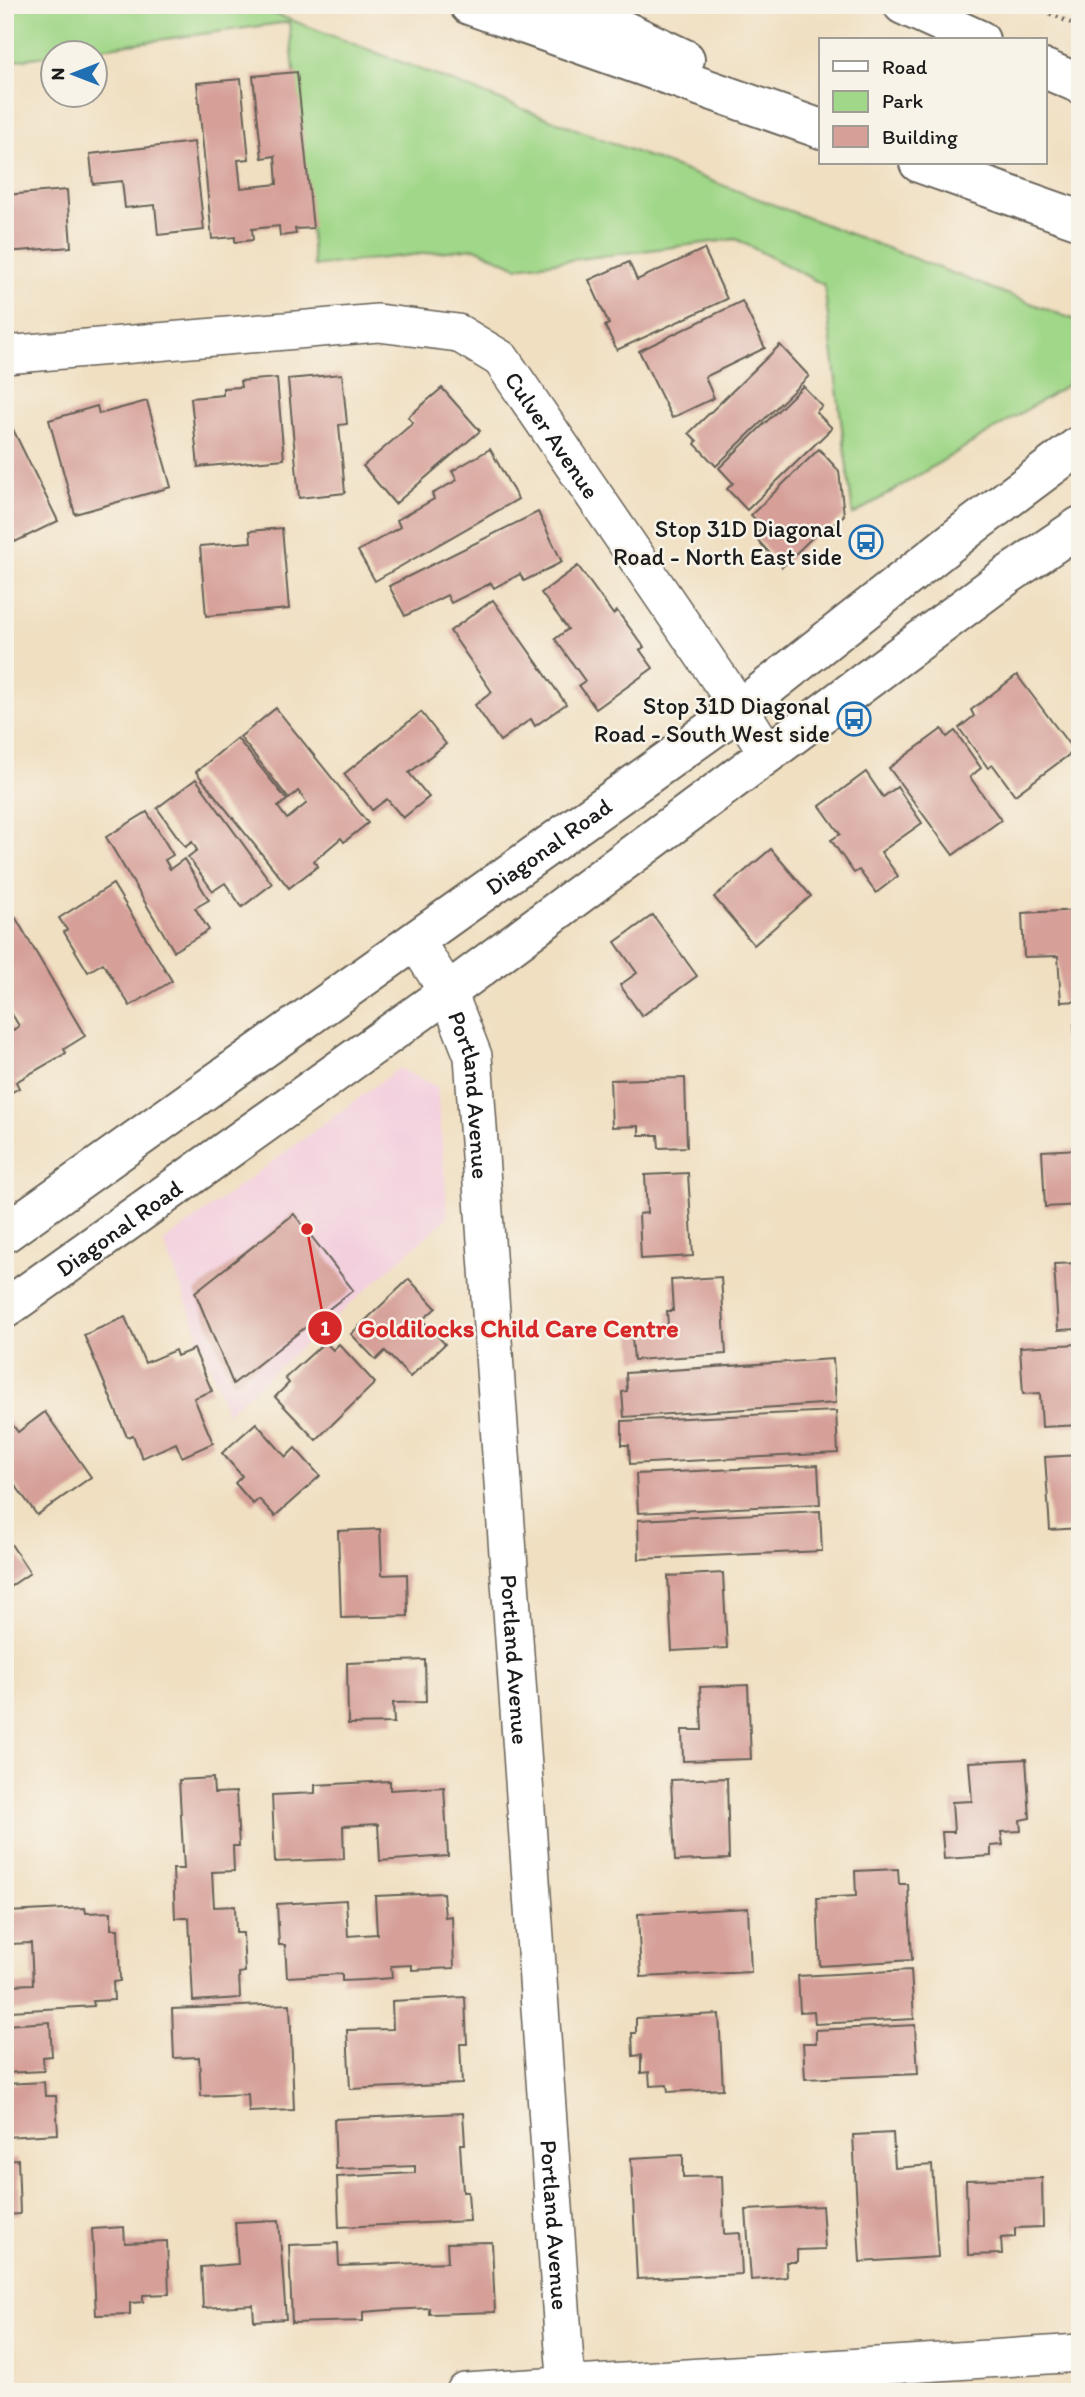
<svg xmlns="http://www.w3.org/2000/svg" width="1085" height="2397" font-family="Itim,sans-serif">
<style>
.built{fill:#f3cfde}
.green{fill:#a0d788;stroke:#5e7a52;stroke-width:2}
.building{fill:#d6a099}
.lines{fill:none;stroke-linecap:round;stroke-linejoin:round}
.street-casing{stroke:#666056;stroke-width:40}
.secondary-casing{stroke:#666056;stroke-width:42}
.highway-casing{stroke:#666056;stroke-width:42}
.path{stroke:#666056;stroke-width:4.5;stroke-dasharray:2 5;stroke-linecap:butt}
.street{stroke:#fff;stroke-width:37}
.secondary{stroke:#fff;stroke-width:38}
.highway{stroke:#fff;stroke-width:38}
.labels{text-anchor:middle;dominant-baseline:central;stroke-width:5;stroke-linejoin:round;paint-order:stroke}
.street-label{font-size:24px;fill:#1c1c1c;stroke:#f7f3e8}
.poi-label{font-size:24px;fill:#1c1c1c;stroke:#f7f3e8;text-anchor:end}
.leader{fill:none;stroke:#d62828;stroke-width:2.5}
.callout-dot{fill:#d62828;stroke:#f7f3e8;stroke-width:2.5}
.mark-label{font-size:21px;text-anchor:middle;font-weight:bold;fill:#fff}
.callout-label{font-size:26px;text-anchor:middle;font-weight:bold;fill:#d62828;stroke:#f7f3e8;stroke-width:5;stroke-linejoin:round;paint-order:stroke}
</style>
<rect width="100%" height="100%" fill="#f7f3e8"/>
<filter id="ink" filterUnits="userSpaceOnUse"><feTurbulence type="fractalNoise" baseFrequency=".0143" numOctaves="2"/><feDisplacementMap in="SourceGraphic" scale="14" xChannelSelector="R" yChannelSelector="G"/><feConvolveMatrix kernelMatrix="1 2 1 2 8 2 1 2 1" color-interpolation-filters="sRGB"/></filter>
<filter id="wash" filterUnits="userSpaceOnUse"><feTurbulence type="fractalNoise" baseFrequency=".00686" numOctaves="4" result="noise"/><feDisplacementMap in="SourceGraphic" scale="28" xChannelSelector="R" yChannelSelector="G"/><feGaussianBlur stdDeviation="1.57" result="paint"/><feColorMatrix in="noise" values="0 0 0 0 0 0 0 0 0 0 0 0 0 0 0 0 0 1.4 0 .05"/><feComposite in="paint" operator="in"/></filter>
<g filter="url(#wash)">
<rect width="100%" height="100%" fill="#f0dfc1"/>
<!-- built -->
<polygon class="built" points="399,1068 437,1087 448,1217 227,1413 164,1242"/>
<!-- green -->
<polygon class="green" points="5,5 252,5 1080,322 1080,371 1064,387 853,515 824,285 736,239 517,267 475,248 314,266 289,22 71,52 52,52 52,55 5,62"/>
<g id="blocks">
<!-- building -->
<g class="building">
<polygon points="297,72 313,228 295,229 296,234 280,236 279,226 252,229 253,240 235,242 235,237 212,239 197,83 241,79 249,159 238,160 241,188 277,184 275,156 262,158 253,76"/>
<polygon points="194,142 204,230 158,235 155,205 125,208 122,181 93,184 90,154"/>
<polygon points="67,190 71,247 5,252 5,195"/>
<polygon points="704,249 727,299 617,350 605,326 609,324 589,280 629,262 637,280"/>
<polygon points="742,301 765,348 705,377 714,398 672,418 639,351"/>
<polygon points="780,345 809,376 716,466 695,444 697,441 689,433"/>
<polygon points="342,374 347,424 339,425 345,493 299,498 288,379"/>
<polygon points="277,378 284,459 198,467 191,398 223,395 223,388 241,387 240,381"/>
<polygon points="803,386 822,406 816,412 832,428 747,510 727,489 733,483 719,468"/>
<polygon points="442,388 480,431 395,504 363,466 413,423 408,417"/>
<polygon points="147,401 171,487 75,514 49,420 97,406 99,414"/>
<polygon points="5,413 58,521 15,542 5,523"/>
<polygon points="490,449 518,499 375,581 358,551 400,527 397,520 434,499 432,494 457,480 452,471"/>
<polygon points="819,449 839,471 844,515 825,532 822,528 782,567 754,536 763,527 751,515"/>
<polygon points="538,512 562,562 524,581 520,574 494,588 491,583 451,603 447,595 405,616 389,586"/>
<polygon points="282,528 289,609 206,616 200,546 251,542 250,531"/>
<polygon points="578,566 613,614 617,611 644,647 640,650 653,668 596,709 579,685 585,681 555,639 568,629 541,593"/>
<polygon points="493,600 566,704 535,726 531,719 500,741 475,705 492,692 450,631"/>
<polygon points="1017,675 1074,751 1015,795 993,765 988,768 959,728 974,716 971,710"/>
<polygon points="276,708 368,823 344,842 341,838 314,861 318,866 289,888 196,772 237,738 287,800 278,807 287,819 307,803 298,791 289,799 240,737"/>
<polygon points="421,712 446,744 409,773 429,797 403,818 387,799 372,810 344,774"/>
<polygon points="942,729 947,737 955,731 981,768 970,777 1001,820 953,855 889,768"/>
<polygon points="866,772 883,797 897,787 922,823 881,852 898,876 876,893 859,870 854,873 831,840 840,834 820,806"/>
<polygon points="196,779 272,884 242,907 225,883 213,891 188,857 197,850 192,842 185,847 157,808"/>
<polygon points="147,812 173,855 165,860 170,869 184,859 209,900 195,908 209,930 174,951 106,837"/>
<polygon points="771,849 811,896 754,945 714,897"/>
<polygon points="113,884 172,981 130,1006 103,963 88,972 64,932 67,930 59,918"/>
<polygon points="1080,910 1080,1001 1061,1002 1058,956 1024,957 1022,913"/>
<polygon points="14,915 85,1036 64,1049 66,1053 16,1082 19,1088 5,1096 5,1017 13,1030 19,1026 5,1002 5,920"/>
<polygon points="653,915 697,976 642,1016 620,985 637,973 615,942"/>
<polygon points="1074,1024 1080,1024 1080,1082 1078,1082"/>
<polygon points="685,1078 687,1147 659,1148 658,1135 639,1135 639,1126 612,1127 610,1080"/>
<polygon points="1080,1149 1080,1205 1045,1207 1042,1151"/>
<polygon points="688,1173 693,1256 641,1259 639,1214 647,1213 645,1175"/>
<polygon points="294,1214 353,1290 233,1384 195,1292"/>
<polygon points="1080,1263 1080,1329 1058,1330 1054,1264"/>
<polygon points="721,1277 726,1354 634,1360 631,1328 668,1325 667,1311 673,1311 671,1280"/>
<polygon points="409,1279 436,1308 422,1320 445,1344 410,1377 385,1351 376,1360 351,1334"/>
<polygon points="125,1317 145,1363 175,1350 177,1356 194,1349 212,1391 194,1398 213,1443 182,1457 176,1443 142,1458 133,1435 127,1437 84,1335"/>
<polygon points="325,1342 333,1350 339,1344 375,1383 316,1440 275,1397 289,1383 285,1378"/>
<polygon points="1080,1344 1080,1425 1042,1427 1040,1393 1023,1394 1020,1347"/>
<polygon points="833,1359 836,1403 624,1417 622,1392 627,1391 626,1373"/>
<polygon points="836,1411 838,1453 630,1464 629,1445 622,1445 622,1421"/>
<polygon points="45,1412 91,1477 37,1515 5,1471 5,1415 18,1432"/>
<polygon points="256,1423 286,1457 295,1448 320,1476 275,1516 259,1499 253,1504 235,1483 242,1476 222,1453"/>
<polygon points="1080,1455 1080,1528 1050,1530 1045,1457"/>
<polygon points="818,1465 820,1504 638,1513 636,1474"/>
<polygon points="820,1511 822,1551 639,1559 638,1520"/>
<polygon points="380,1529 382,1575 407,1574 408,1616 341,1618 338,1531"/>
<polygon points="5,1535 30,1573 11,1586 5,1593"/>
<polygon points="723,1573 727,1648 672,1651 668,1576"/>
<polygon points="425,1660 426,1702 393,1703 394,1723 348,1724 347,1663"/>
<polygon points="748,1685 751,1759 683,1761 682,1730 702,1730 700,1687"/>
<polygon points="1026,1759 1030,1818 1020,1820 1021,1831 1001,1832 1003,1845 991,1846 991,1856 944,1859 942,1832 954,1832 952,1802 972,1801 969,1762"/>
<polygon points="213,1778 214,1793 236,1792 239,1846 233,1846 234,1871 212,1872 214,1907 235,1906 236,1933 243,1933 245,1972 239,1973 240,1998 193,2001 189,1918 175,1918 173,1869 184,1869 179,1780"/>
<polygon points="727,1778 729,1859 675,1861 671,1780"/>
<polygon points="390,1781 390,1790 444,1787 448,1856 380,1861 378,1824 343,1826 344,1859 275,1862 272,1795 315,1793 315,1785"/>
<polygon points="898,1869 899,1884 908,1884 912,1960 820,1966 817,1898 856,1896 855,1871"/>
<polygon points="443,1893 445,1917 452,1916 454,1968 412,1970 412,1965 391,1966 392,1978 365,1980 342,1981 342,1974 287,1977 285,1945 279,1945 277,1904 346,1900 348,1936 377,1934 375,1896"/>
<polygon points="85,1908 86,1913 111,1912 111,1929 118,1929 120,1981 113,1982 114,2000 93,2001 94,2006 11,2011 10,1985 33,1984 31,1943 10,1944 8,1912"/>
<polygon points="748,1908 751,1972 641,1977 638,1914"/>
<polygon points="911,1970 914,2019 815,2024 814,2011 800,2012 798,1976"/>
<polygon points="465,1997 467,2044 460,2044 462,2084 350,2089 347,2030 393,2029 392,2001"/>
<polygon points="290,2004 294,2110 249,2112 248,2094 201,2096 199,2057 174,2058 172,2009"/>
<polygon points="719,2014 723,2089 668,2092 667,2085 650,2086 649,2072 641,2073 641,2055 633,2056 632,2033 636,2033 636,2018"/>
<polygon points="50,2022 52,2056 43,2057 44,2071 5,2073 5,2025"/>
<polygon points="915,2025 918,2074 805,2079 803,2043 816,2043 816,2030"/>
<polygon points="44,2082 45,2096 56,2096 58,2134 5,2137 5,2084"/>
<polygon points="463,2113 465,2144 460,2144 463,2192 468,2192 470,2221 339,2227 337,2177 415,2173 415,2166 336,2169 334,2119"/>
<polygon points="893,2133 895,2168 932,2165 938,2257 860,2262 853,2135"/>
<polygon points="683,2155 683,2177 722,2176 724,2234 740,2233 742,2274 637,2279 631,2158"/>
<polygon points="18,2159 20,2214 5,2215 5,2160"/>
<polygon points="1042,2178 1043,2227 1015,2228 1015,2237 1001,2238 1002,2254 968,2255 966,2180"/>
<polygon points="1080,2199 1080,2238 1078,2238 1075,2200"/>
<polygon points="822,2206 825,2249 797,2250 797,2262 786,2262 787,2277 751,2280 746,2210"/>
<polygon points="279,2220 286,2319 254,2321 253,2305 203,2308 201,2267 238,2264 235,2222"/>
<polygon points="124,2227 125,2243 167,2241 169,2294 143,2295 143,2302 130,2303 130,2314 96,2315 92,2229"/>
<polygon points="492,2242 495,2312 429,2314 429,2308 389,2310 363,2312 363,2321 292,2323 289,2245 338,2243 339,2266 448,2262 447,2243"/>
</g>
</g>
</g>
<g filter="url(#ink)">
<use href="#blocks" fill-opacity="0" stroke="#666056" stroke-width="2"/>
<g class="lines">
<defs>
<g id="street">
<path id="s1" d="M 5,355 L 378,323 L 458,333 L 501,359 L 740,709 L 768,754"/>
<path id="s2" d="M 416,942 L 448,992 L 473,1056 L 567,2392"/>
<polyline points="465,2392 1080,2353"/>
</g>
<g id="secondary">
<path id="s3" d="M 5,1233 L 740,709 L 973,525 L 1080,445"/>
<path id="s4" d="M 5,1309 L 448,992 L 1008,575 L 1080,526"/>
</g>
<g id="highway">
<polyline points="469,5 821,129"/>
<polyline points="570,5 685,59"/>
<polyline points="903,5 980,40"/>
<polyline points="1045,69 1080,84"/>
<polyline points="919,163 1080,220"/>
</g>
</defs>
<!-- street casing -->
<use href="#street" class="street-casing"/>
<!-- secondary casing -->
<use href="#secondary" class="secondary-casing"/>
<!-- highway casing -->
<use href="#highway" class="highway-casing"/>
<!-- path -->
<polyline class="path" points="1031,5 1080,27"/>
<!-- street -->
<use href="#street" class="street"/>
<!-- secondary -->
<use href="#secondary" class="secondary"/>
<!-- highway -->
<use href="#highway" class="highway"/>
</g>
</g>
<!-- icons -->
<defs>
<symbol id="bus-ring" viewBox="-11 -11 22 22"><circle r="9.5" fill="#f7f3e8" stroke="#1f6fb2" stroke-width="1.5"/><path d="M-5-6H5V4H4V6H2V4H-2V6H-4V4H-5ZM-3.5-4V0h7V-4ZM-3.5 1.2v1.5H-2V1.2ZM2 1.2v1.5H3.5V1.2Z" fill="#1f6fb2"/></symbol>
</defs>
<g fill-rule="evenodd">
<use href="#bus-ring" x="847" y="523" width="38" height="38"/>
<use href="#bus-ring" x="835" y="700" width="38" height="38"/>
</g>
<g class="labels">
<!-- street labels -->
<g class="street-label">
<text stroke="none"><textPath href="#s1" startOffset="597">Culver Avenue</textPath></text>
<text stroke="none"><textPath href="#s3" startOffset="667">Diagonal Road</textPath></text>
<text stroke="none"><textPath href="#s2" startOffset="166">Portland Avenue</textPath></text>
<text stroke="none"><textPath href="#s4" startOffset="140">Diagonal Road</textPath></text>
<text stroke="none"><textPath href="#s2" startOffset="733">Portland Avenue</textPath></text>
<text stroke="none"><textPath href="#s2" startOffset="1300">Portland Avenue</textPath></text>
</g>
<!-- poi labels -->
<g class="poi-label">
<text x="842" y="528">Stop 31D Diagonal<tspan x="842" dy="28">Road - North East side</tspan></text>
<text x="830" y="705">Stop 31D Diagonal<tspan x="830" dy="28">Road - South West side</tspan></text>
</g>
</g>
<!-- callouts -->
<path class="leader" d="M307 1229L325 1328"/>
<g class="callout-dot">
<circle cx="307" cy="1229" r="7"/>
<circle cx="325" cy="1328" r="18"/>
</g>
<g class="mark-label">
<text x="325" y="1335">1</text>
</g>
<g class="callout-label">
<text x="518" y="1337">Goldilocks Child Care Centre</text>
</g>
<!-- margin -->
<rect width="1085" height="2397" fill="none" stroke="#f7f3e8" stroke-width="28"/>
<!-- legend -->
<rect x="819" y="38" width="228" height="126" fill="#f7f3e8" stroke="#9f9d96" stroke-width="2"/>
<rect x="833" y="61" width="35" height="10" fill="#ffffff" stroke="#9f9d96" stroke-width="2"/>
<text x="882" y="74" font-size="21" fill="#1c1c1c">Road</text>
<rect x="833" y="91" width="35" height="21" fill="#a0d788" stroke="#9f9d96" stroke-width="2"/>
<text x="882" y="108" font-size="21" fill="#1c1c1c">Park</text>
<rect x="833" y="126" width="35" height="21" fill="#d6a099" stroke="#9f9d96" stroke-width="2"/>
<text x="882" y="144" font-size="21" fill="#1c1c1c">Building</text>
<!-- north arrow -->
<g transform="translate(74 74) rotate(270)"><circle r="33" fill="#f7f3e8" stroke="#9f9d96" stroke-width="2"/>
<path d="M0-5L12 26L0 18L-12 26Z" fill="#1f6fb2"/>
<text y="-10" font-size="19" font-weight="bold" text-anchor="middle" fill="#1c1c1c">N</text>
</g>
</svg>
